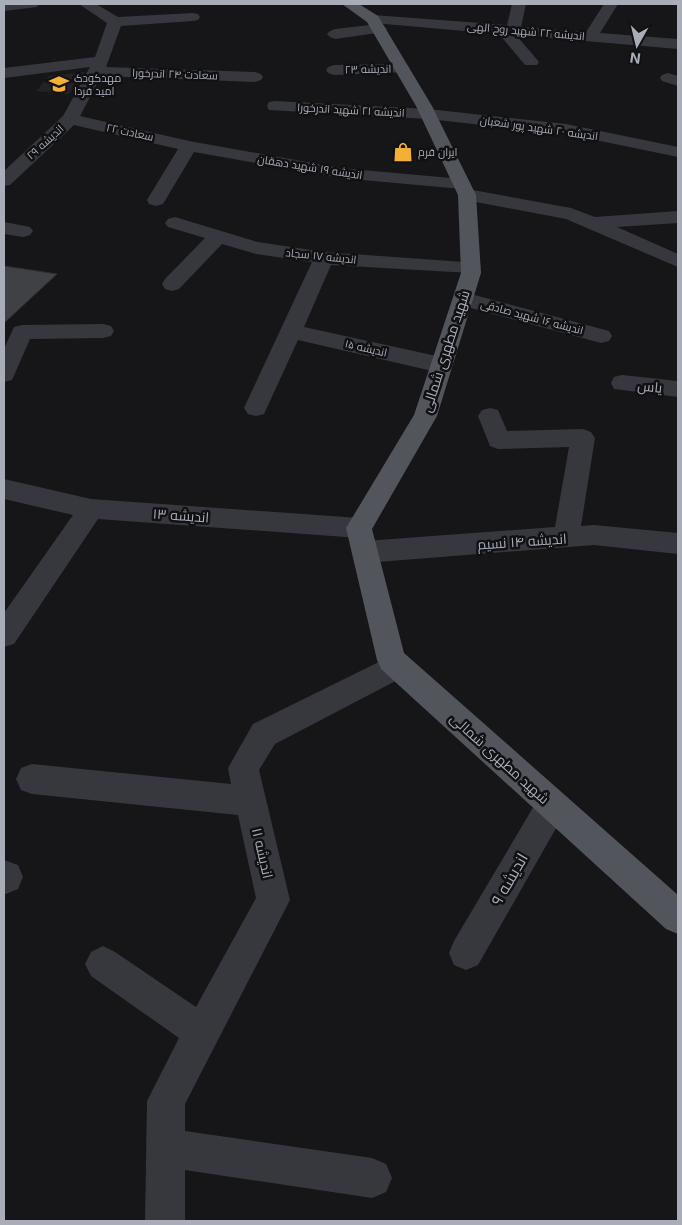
<svg xmlns="http://www.w3.org/2000/svg" width="682" height="1225" font-family="Inter,Cairo,sans-serif">
<style>
.built{fill:#222225}
.building{fill:#404145;stroke:#303034}
.lines{fill:none;stroke-linecap:round;stroke-linejoin:round}
.minor{fill:#37383d;fill-rule:evenodd}
.major{fill:#53555c;fill-rule:evenodd}
.labels{text-anchor:middle;dominant-baseline:central;stroke-width:5;stroke-linejoin:round;paint-order:stroke}
.far-street-label{font-size:11px;fill:#a8adb8;stroke:#111113}
.far-poi-label{font-size:11px;fill:#a8adb8;stroke:#111113;text-anchor:start}
.street-label{font-size:14px;fill:#a8adb8;stroke:#111113}
.near-street-label{font-size:16px;fill:#a8adb8;stroke:#111113}
</style>
<rect width="100%" height="100%" fill="#161618"/>
<!-- built -->
<polygon class="built" points="85,72 69,94 36,91 49,76"/>
<!-- building -->
<polygon class="building" points="4,266 57,274 4,323"/>
<g class="lines">
<!-- minor -->
<g class="minor">
<polygon points="4,4 39,4 37,7 4,11"/>
<polygon points="79,4 96,4 118,17 193,13 198,14 200,17 198,20 193,21 121,26 106,67 255,72 261,74 263,77 261,80 255,82 101,76 80,116 189,141 340,168 462,179 468,180 471,184 468,188 462,189 340,178 194,152 163,204 156,206 149,204 147,200 178,149 74,125 10,185 4,186 4,171 63,116 90,67 4,78 4,68 95,57 107,23"/>
<polygon points="512,4 526,4 521,27 586,32 604,4 618,4 600,33 678,39 678,49 516,35 539,62 537,65 525,65 499,34 373,23 368,22 366,19 368,16 373,15 507,25"/>
<polygon points="379,24 384,26 387,29 384,32 335,39 330,37 327,34 330,31 335,29"/>
<polygon points="402,64 408,66 410,69 408,72 334,75 328,73 326,70 328,67 334,65"/>
<polygon points="668,73 678,76 678,86 662,81 660,78 662,75"/>
<polygon points="275,101 428,109 566,124 678,147 678,157 566,134 428,119 269,110 267,106 269,102"/>
<polygon points="467,189 571,208 595,217 678,211 678,223 617,227 678,254 678,267 566,219 460,199 458,195 460,191"/>
<polygon points="175,217 258,242 324,252 478,263 481,267 478,271 471,273 331,265 304,327 441,357 449,360 452,365 449,370 441,373 298,340 264,414 256,416 248,414 244,408 312,262 256,254 222,244 179,289 172,291 165,289 162,284 165,279 205,238 168,227 165,223 168,219"/>
<polygon points="4,222 30,227 33,231 30,235 23,237 4,234"/>
<polygon points="463,292 609,331 612,336 609,341 601,343 456,304 453,299 456,294"/>
<polygon points="103,324 111,326 114,331 111,336 103,338 30,339 12,380 4,382 4,349 14,327 22,325"/>
<polygon points="622,375 678,381 678,397 614,389 611,383 614,377"/>
<polygon points="490,408 498,410 507,431 583,429 591,432 595,438 581,526 594,525 678,533 678,554 594,545 365,563 356,560 352,552 356,544 365,541 555,527 569,447 498,449 490,446 478,416 482,410"/>
<polygon points="4,479 91,499 359,518 368,521 372,528 368,535 359,538 98,519 14,644 4,647 4,613 73,515 4,499"/>
<polygon points="397,653 407,657 411,666 407,675 275,744 259,770 290,900 185,1104 185,1131 372,1158 386,1164 392,1178 386,1192 372,1198 185,1170 185,1221 145,1221 147,1101 179,1038 91,976 85,964 91,952 103,946 115,952 196,1007 256,898 238,815 32,794 21,790 16,779 21,768 32,764 231,784 228,768 253,724"/>
<polygon points="552,789 563,794 568,805 563,816 478,965 466,970 454,965 449,953 454,941 541,794"/>
<polygon points="4,860 18,865 23,877 18,889 6,894 4,893"/>
</g>
<!-- major -->
<polygon class="major" points="342,4 359,4 378,16 432,106 476,195 481,273 437,416 372,529 404,653 678,895 678,934 666,929 381,669 377,660 346,528 414,415 461,273 458,195 416,106 367,22"/>
</g>
<!-- icons -->
<defs>
<symbol id="school-bare" viewBox="-9 -9 18 18"><path d="M0-5L7-2L0 1L-7-2ZM-4 1L0 2.5L4 1V4Q0 6-4 4Z" fill="#f2b134" stroke="#111113" stroke-width="2.5" paint-order="stroke"/></symbol>
<symbol id="shop-bare" viewBox="-9 -9 18 18"><path d="M-5-2.5h2.3a2.7 3.5 0 0 1 5.4 0H5L5.5 6h-11ZM-1.5-2.5h3a1.5 2.3 0 0 0-3 0Z" fill="#f2b134" stroke="#111113" stroke-width="2.5" paint-order="stroke"/></symbol>
</defs>
<g fill-rule="evenodd">
<use href="#school-bare" x="45" y="70" width="28" height="28"/>
<use href="#shop-bare" x="389" y="138" width="28" height="28"/>
</g>
<g class="labels">
<!-- far-street labels -->
<g class="far-street-label">
<text transform="translate(526 31) rotate(5)">اندیشه ۲۲ شهید روح الهی</text>
<text transform="translate(368 69) rotate(-1)">اندیشه ۲۳</text>
<text transform="translate(175 74) rotate(2)">سعادت ۲۴ اندرخورا</text>
<text transform="translate(351 110) rotate(3)">اندیشه ۲۱ شهید اندرخورا</text>
<text transform="translate(539 128) rotate(8)">اندیشه ۲۰ شهید پور شعبان</text>
<text transform="translate(130 132) rotate(12)">سعادت ۲۲</text>
<text transform="translate(45 142) rotate(-42)">اندیشه ۲۹</text>
<text transform="translate(310 167) rotate(9)">اندیشه ۱۹ شهید دهقان</text>
<text transform="translate(321 256) rotate(6)">اندیشه ۱۷ سجاد</text>
<text transform="translate(532 317) rotate(15)">اندیشه ۱۶ شهید صادقی</text>
<text transform="translate(366 348) rotate(13)">اندیشه ۱۵</text>
</g>
<!-- far-poi labels -->
<g class="far-poi-label">
<text x="74" y="78">مهدکودک<tspan x="74" dy="13">امید فردا</tspan></text>
<text x="418" y="152">ایران فرم</text>
</g>
<!-- street labels -->
<g class="street-label">
<text transform="translate(445 351) rotate(-72)">شهید مطهری شمالی</text>
<text transform="translate(650 386) rotate(6)">یاس</text>
<text transform="translate(181 515) rotate(4)">اندیشه ۱۳</text>
<text transform="translate(522 541) rotate(-4)">اندیشه ۱۴ نسیم</text>
<text transform="translate(500 758) rotate(42)">شهید مطهری شمالی</text>
<text transform="translate(263 853) rotate(77)">اندیشه ۱۱</text>
</g>
<!-- near-street labels -->
<g class="near-street-label">
<text transform="translate(509 879) rotate(-60)">اندیشه ۹</text>
</g>
</g>
<!-- border -->
<rect width="682" height="1225" fill="none" stroke="#a8adb8" stroke-width="10"/>
<!-- north arrow -->
<g transform="translate(637 45) rotate(188)" stroke="#111113" stroke-width="4" paint-order="stroke">
<path d="M0-4L9 19L0 12L-9 19Z" fill="#a8adb8"/>
<text y="-8" font-size="14" font-weight="bold" text-anchor="middle" fill="#a8adb8">N</text>
</g>
</svg>
